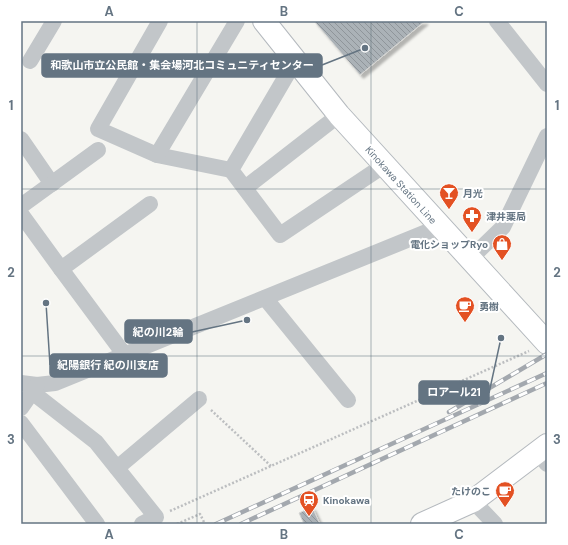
<svg xmlns="http://www.w3.org/2000/svg" width="568" height="545" font-family="'DM Sans','Noto Sans JP',sans-serif">
<style>
.building{fill:url(#building-back-hatch);stroke:#d6d6d4;filter:url(#shadow)}
.lines{fill:none;stroke-linecap:round;stroke-linejoin:round}
.secondary-casing{stroke:#b4b9be;stroke-width:24}
.path{stroke:#bcbec0;stroke-width:2.5;stroke-dasharray:2 2;stroke-linecap:butt}
.minor{stroke:#c2c6c9;stroke-width:16}
.secondary{stroke:#fff;stroke-width:22}
.rail-casing{stroke:#a3a8ae;stroke-width:4.5}
.rail{stroke:#fff;stroke-width:3;stroke-dasharray:9;stroke-linecap:butt}
.grid{fill:none;stroke:#647482;stroke-width:1;stroke-opacity:0.55}
.labels{text-anchor:middle;dominant-baseline:central;stroke-width:4;stroke-linejoin:round;paint-order:stroke}
.street-label{font-size:10px;fill:#647482;stroke:#fff}
.poi-label{font-size:10px;font-weight:bold;fill:#647482;stroke:#fff;text-anchor:start}
.leader{fill:none;stroke:#647482;stroke-width:1.5}
.callout-dot{fill:#647482;stroke:#fff;stroke-width:1.5}
.callout{fill:#647482;stroke:#647482;stroke-width:1.5}
.callout-label{font-size:11px;text-anchor:middle;font-weight:bold;fill:#fff}
.neatline{fill:none;stroke:#647482;stroke-width:1.5}
.grid-label{font-size:13px;text-anchor:middle;font-weight:bold;fill:#647482}
</style>
<defs>
<pattern id="building-back-hatch" width="6" height="6" patternUnits="userSpaceOnUse"><rect width="6" height="6" fill="#abb2b7"/><path d="M-1 5l2 2M0 0l6 6M5-1l2 2" fill="none" stroke="#8f959a"/></pattern>
<filter id="shadow"><feDropShadow dx="3.5" dy="3.5" stdDeviation="1" flood-color="#0004"/></filter>
</defs>
<rect width="100%" height="100%" fill="#f5f5f1"/>
<!-- building -->
<g class="building">
<polygon points="314,21 425,21 360,75"/>
<polygon points="312,507 320,524 304,524 299,513"/>
</g>
<g class="lines">
<defs>
<g id="secondary">
<polyline points="264,21 339,115 547,343"/>
<polyline points="422,524 473,501 547,445"/>
</g>
</defs>
<!-- secondary casing -->
<use href="#secondary" class="secondary-casing"/>
<!-- path -->
<g class="path">
<polyline points="211,410 271,466"/>
<polyline points="170,511 529,351"/>
<polyline points="177,524 200,514 205,524"/>
</g>
<!-- minor -->
<g class="minor">
<polyline points="160,21 98,129 157,155 231,170"/>
<polyline points="497,21 547,84"/>
<polyline points="30,61 54,21"/>
<polyline points="295,61 231,170 280,235 383,166"/>
<polyline points="21,139 52,184"/>
<polyline points="157,155 237,21"/>
<polyline points="245,188 339,115"/>
<polyline points="21,206 98,150"/>
<polyline points="21,214 61,269"/>
<polyline points="470,259 503,227 547,136"/>
<polyline points="265,298 348,400"/>
<polyline points="124,354 61,269 150,204"/>
<polyline points="21,383 37,385 55,383 439,227"/>
<polyline points="32,392 96,442 156,517 142,524"/>
<polyline points="21,408 37,385"/>
<polyline points="21,423 97,524"/>
<polyline points="538,453 547,464"/>
<polyline points="117,468 199,399"/>
<polyline points="473,501 495,524"/>
</g>
<!-- secondary -->
<use href="#secondary" class="secondary"/>
<defs>
<g id="rail">
<polyline points="449,412 547,354"/>
<polyline points="216,524 547,373"/>
<polyline points="241,524 547,383"/>
</g>
</defs>
<!-- rail casing -->
<use href="#rail" class="rail-casing"/>
<!-- rail -->
<use href="#rail" class="rail"/>
</g>
<!-- grid -->
<path class="grid" d="M 197,21 L 197,524M 371,21 L 371,524M 21,189 L 547,189M 21,356 L 547,356"/>
<!-- icons -->
<defs>
<symbol id="bar-pin" viewBox="-11 -11 22 30"><path d="M0 17L-7.5 6A9.5 9.5 0 1 1 7.5 6Z" fill="#e35123" stroke="#fff"/><path d="M-6-5H6L.8 .8V4.5H3.5V6h-7V4.5H-.8V.8Z" fill="#fff"/></symbol>
<symbol id="pharmacy-pin" viewBox="-11 -11 22 30"><path d="M0 17L-7.5 6A9.5 9.5 0 1 1 7.5 6Z" fill="#e35123" stroke="#fff"/><path d="M-2-6h4v4h4v4h-4v4h-4v-4h-4v-4h4Z" fill="#fff"/></symbol>
<symbol id="shop-pin" viewBox="-11 -11 22 30"><path d="M0 17L-7.5 6A9.5 9.5 0 1 1 7.5 6Z" fill="#e35123" stroke="#fff"/><path d="M-5-2.5h2.3a2.7 3.5 0 0 1 5.4 0H5L5.5 6h-11ZM-1.5-2.5h3a1.5 2.3 0 0 0-3 0Z" fill="#fff"/></symbol>
<symbol id="cafe-pin" viewBox="-11 -11 22 30"><path d="M0 17L-7.5 6A9.5 9.5 0 1 1 7.5 6Z" fill="#e35123" stroke="#fff"/><path d="M-5.5-4.5H6V0H3Q3 3.5 0 3.5H-2.5Q-5.5 3.5-5.5 0ZM3-3.2v2h1.7v-2ZM-6 4.5H4V6H-6Z" fill="#fff"/></symbol>
<symbol id="station-pin" viewBox="-11 -11 22 30"><path d="M0 17L-7.5 6A9.5 9.5 0 1 1 7.5 6Z" fill="#e35123" stroke="#fff"/><path d="M-3-6H3Q5-6 5-4V2Q5 4 3 4L4.5 6H3L1.5 4h-3L-3 6H-4.5L-3 4Q-5 4-5 2V-4Q-5-6-3-6ZM-3.5-4v3h7v-3ZM-3.5 1v1.5H-2V1ZM2 1v1.5H3.5V1Z" fill="#fff"/></symbol>
</defs>
<g fill-rule="evenodd">
<use href="#bar-pin" x="438" y="182" width="22" height="30"/>
<use href="#pharmacy-pin" x="461" y="205" width="22" height="30"/>
<use href="#shop-pin" x="491" y="233" width="22" height="30"/>
<use href="#cafe-pin" x="454" y="295" width="22" height="30"/>
<use href="#cafe-pin" x="494" y="480" width="22" height="30"/>
<use href="#station-pin" x="298" y="489" width="22" height="30"/>
</g>
<g class="labels">
<!-- street labels -->
<g class="street-label">
<text transform="translate(401 185) rotate(48)">Kinokawa Station Line</text>
</g>
<!-- poi labels -->
<g class="poi-label">
<text x="463" y="193">月光</text>
<text x="486" y="216">津井薬局</text>
<text x="488" y="244" text-anchor="end">電化ショップRyo</text>
<text x="479" y="306">勇樹</text>
<text x="491" y="491" text-anchor="end">たけのこ</text>
<text x="323" y="500">Kinokawa</text>
</g>
</g>
<!-- callouts -->
<path class="leader" d="M365 48L322 65M247 320L192 332M46 303L50 365M501 338L489 393"/>
<g class="callout-dot">
<circle cx="365" cy="48" r="4"/>
<circle cx="247" cy="320" r="4"/>
<circle cx="46" cy="303" r="4"/>
<circle cx="501" cy="338" r="4"/>
</g>
<g class="callout">
<rect x="42" y="54" width="280" height="23" rx="4"/>
<rect x="125" y="320" width="67" height="23" rx="4"/>
<rect x="50" y="354" width="117" height="23" rx="4"/>
<rect x="419" y="381" width="70" height="23" rx="4"/>
</g>
<g class="callout-label">
<text x="182" y="69">和歌山市立公民館・集会場河北コミュニティセンター</text>
<text x="158" y="336">紀の川2輪</text>
<text x="108" y="369">紀陽銀行 紀の川支店</text>
<text x="454" y="396">ロアール21</text>
</g>
<!-- border -->
<rect width="568" height="545" fill="none" stroke="#ffffff" stroke-width="44"/>
<rect x="22" y="22" width="524" height="501" class="neatline"/>
<g class="grid-label">
<text x="109" y="16">A</text>
<text x="284" y="16">B</text>
<text x="459" y="16">C</text>
<text x="11" y="110">1</text>
<text x="557" y="110">1</text>
<text x="11" y="277">2</text>
<text x="557" y="277">2</text>
<text x="11" y="444">3</text>
<text x="557" y="444">3</text>
<text x="109" y="539">A</text>
<text x="284" y="539">B</text>
<text x="459" y="539">C</text>
</g>
</svg>
